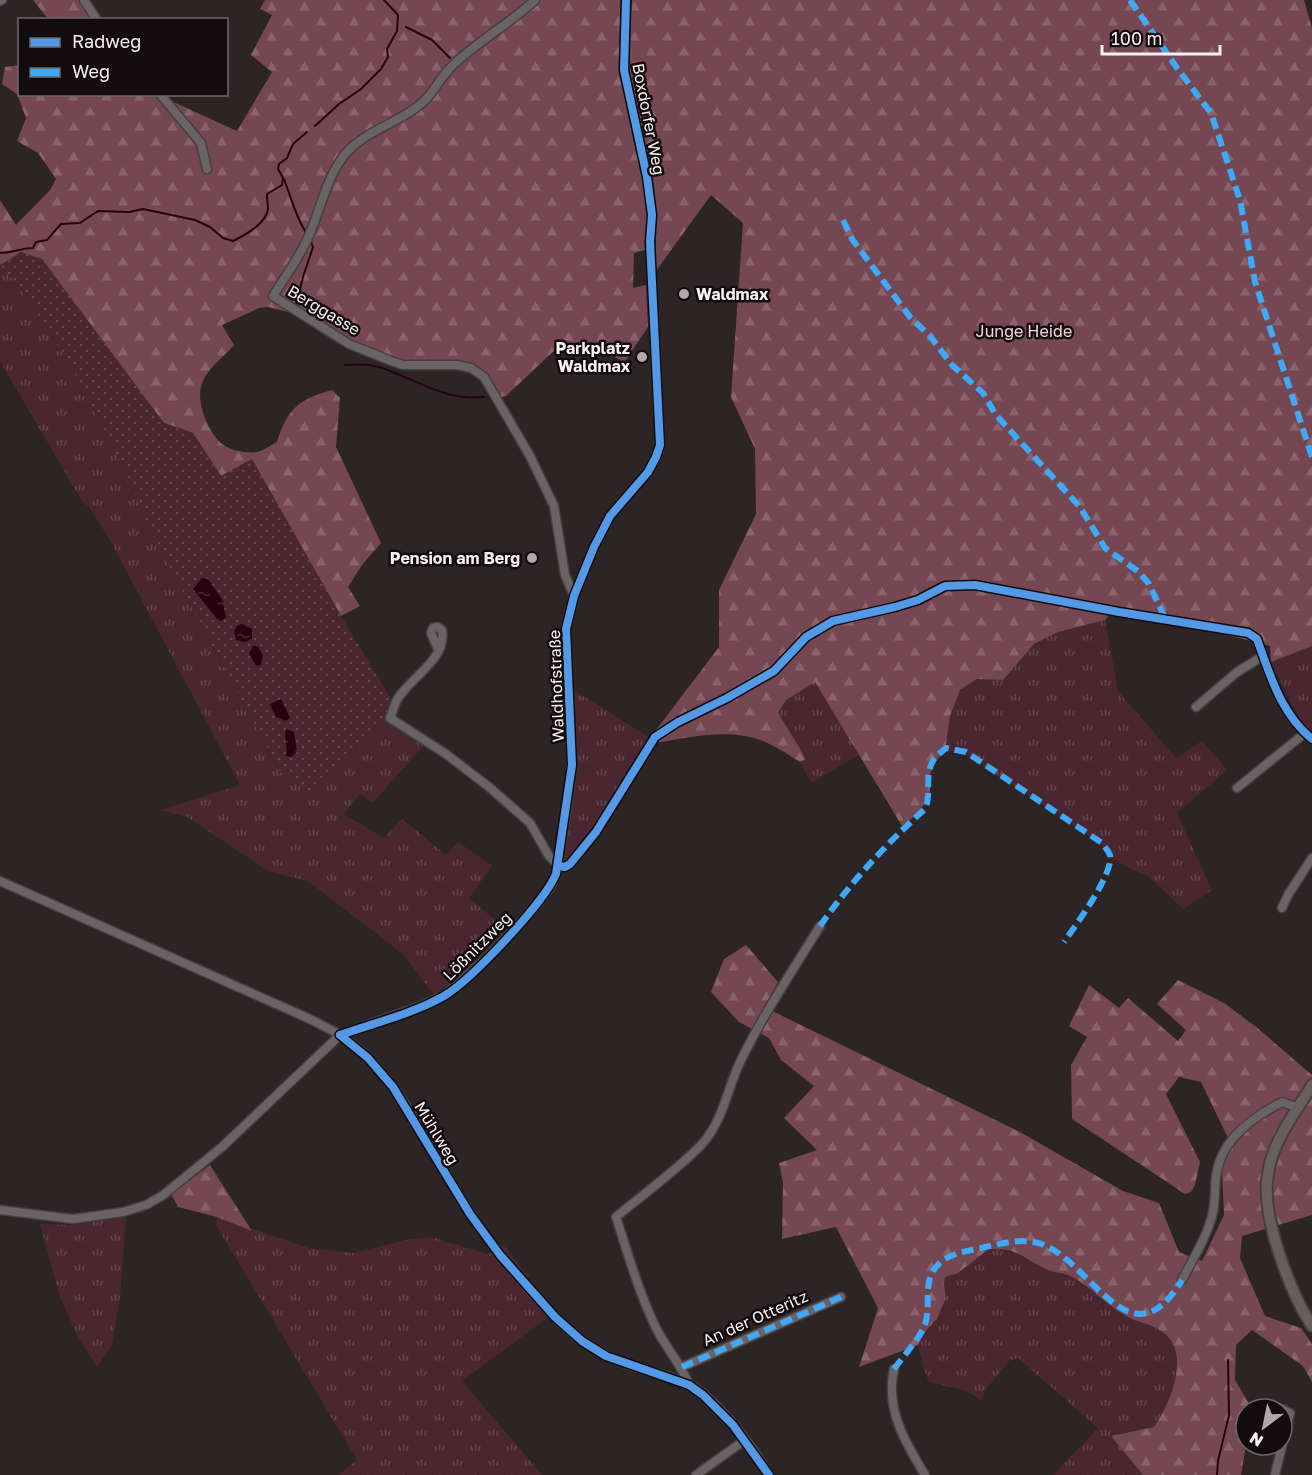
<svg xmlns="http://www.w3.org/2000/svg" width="1312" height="1475" font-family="'Golos Text',sans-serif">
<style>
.grass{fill:url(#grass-tufts)}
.forest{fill:url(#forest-firs)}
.garden{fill:url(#garden-dots)}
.water{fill:url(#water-ripples)}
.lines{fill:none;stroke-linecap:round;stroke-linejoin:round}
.stream{stroke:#27030f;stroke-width:2}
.minor-casing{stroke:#463f40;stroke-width:11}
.major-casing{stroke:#463f40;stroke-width:14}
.minor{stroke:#6a6365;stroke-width:8}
.major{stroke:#685e60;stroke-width:10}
.quiet{stroke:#3fa9f5;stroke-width:6;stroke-dasharray:12 6;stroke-linecap:butt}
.cycleway-casing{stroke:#130c0e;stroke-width:11}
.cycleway{stroke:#5399e6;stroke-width:8}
.poi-dot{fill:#b2a8aa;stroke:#130c0e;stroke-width:2}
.labels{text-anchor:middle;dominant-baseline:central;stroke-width:5;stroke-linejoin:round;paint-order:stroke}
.street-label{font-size:16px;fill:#faeff2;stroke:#130c0e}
.poi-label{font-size:16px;font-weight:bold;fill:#faeff2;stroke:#130c0e;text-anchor:end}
.park-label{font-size:16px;fill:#f8d5dd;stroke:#130c0e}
</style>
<defs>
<pattern id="grass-tufts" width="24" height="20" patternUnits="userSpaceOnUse" patternTransform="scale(1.5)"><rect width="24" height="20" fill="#4a2630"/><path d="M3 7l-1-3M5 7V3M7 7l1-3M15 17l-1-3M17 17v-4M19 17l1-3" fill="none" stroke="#65464e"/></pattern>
<pattern id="forest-firs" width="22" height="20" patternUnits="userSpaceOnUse" patternTransform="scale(1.5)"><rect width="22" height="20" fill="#754753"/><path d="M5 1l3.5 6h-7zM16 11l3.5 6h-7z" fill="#8a626c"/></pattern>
<pattern id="garden-dots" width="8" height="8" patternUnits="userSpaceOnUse" patternTransform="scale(1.5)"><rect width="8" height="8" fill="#4a2630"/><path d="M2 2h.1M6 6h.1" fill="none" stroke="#65464e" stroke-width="1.8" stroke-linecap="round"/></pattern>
<pattern id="water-ripples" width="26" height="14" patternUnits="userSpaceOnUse" patternTransform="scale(1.5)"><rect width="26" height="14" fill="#27030f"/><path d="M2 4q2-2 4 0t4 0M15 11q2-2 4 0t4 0" fill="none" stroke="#472832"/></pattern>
</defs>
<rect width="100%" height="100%" fill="#2c2425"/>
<!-- grass -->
<g class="grass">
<polygon points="0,263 34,307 71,367 126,472 151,532 280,772 288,770 308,793 386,718 425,744 373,803 360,794 344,814 384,838 402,819 446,855 458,842 492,866 469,898 506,929 476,962 434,995 404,955 308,881 268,871 187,817 160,810 240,785 111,542 89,507 82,501 0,361"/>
<path d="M 1105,620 L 1118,691 L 1176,758 L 1202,741 L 1227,770 L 1177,813 L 1212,890 L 1183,909 L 1149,877 L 1108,858 L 1106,852 L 1098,842 L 967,755 L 945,751 C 948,730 951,681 979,679 C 987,678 995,680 1003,680 L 1034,644 L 1058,632 Z"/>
<polygon points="1312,646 1312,731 1302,724 1271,662"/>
<polygon points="815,681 860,754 811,783 800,762 805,760 778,714 786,700"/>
<polygon points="572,689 650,738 591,833 568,862 563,858"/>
<polygon points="126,1217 120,1297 112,1345 97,1367 79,1339 60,1297 40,1224 74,1225"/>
<polygon points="217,1217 309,1248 353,1253 406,1240 431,1237 488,1254 503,1244 524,1272 531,1274 519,1285 547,1318 462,1381 542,1475 338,1475 357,1460 216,1225"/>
<path d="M 989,1249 C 996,1249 1005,1249 1011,1251 C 1024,1255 1035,1265 1048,1270 C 1056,1273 1067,1273 1074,1278 C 1094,1289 1109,1308 1130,1318 C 1146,1325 1162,1326 1172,1342 C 1186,1365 1168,1408 1154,1427 L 1111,1436 L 1143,1475 L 1053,1475 L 1098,1428 L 1018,1358 L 1010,1360 L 986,1389 L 982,1401 L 967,1391 L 929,1382 L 923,1367 L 918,1345 C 926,1331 942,1315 945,1300 C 947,1292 943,1285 945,1276 L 958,1273 Z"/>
</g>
<!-- forest -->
<g class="forest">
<polygon points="33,0 79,0 93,19 48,19"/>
<path d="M 265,0 L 623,0 L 619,72 L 643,178 L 648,217 L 645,250 L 634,253 L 633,288 L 646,285 L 648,327 L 624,363 L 607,351 L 556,349 L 506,396 L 496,398 L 483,378 L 470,370 L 403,366 L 296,314 L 268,307 L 259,308 L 222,325 L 234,345 C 224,357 207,368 202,384 C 195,400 208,432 221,443 C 229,450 246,454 256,452 C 263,451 271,445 277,442 C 287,409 299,399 332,390 L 340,398 L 336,447 L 381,543 L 362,565 L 348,587 L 360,606 L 341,616 L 252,460 L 221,476 L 193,433 L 164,423 L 21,252 L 1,265 L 0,263 L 0,200 L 16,225 L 50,190 L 56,179 L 38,153 L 17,141 L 26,118 L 17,94 L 2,84 L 5,67 L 19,65 L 20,94 L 156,95 L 163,102 L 169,100 L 237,131 L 272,72 L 251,55 L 272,15 L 260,9 Z"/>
<path d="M 632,0 L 1304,0 L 1312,28 L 1312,646 L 1271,662 L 1270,646 L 1117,607 L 1105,620 L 1058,632 L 1034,644 L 1003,680 L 977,679 L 960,690 L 950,716 L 945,751 L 934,763 L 930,775 L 930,797 L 916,815 L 902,826 L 815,682 L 786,700 L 778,713 L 802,752 L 805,760 L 800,762 C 783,751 765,739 745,736 C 716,731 685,738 656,743 L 650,738 L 719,647 L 719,590 L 756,514 L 755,449 L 731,397 L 743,223 L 711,195 L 656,271 L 656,214 L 653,177 L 634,103 L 629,69 Z"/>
<path d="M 746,945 L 778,982 L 764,1007 L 1020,1132 L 1123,1191 L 1159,1203 L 1179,1252 L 1202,1261 L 1224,1215 L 1222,1172 L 1229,1140 L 1201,1082 L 1179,1077 L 1166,1094 L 1200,1162 L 1195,1185 L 1191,1192 L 1185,1194 L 1072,1119 L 1071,1065 L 1087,1037 L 1069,1026 L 1089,985 L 1119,1008 L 1128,998 L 1178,1041 L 1186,1030 L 1157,1004 L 1178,980 L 1224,1003 L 1255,1026 L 1312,1075 L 1312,1215 L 1242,1236 L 1240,1258 L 1265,1316 L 1301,1328 L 1312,1344 L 1312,1382 L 1303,1366 L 1252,1330 L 1236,1345 L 1235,1380 L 1252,1409 L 1246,1409 L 1246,1445 L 1241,1475 L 1143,1475 L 1111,1436 L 1154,1427 C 1168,1408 1186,1365 1172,1342 C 1162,1326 1146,1325 1130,1318 C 1109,1308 1094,1289 1074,1278 C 1066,1273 1056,1273 1048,1270 C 1035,1265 1024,1255 1011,1251 C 1005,1249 996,1249 989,1249 L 958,1273 L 945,1277 L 944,1283 L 946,1298 L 937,1319 L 928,1328 L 918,1345 L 859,1367 L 878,1308 L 836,1227 L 782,1239 L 783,1183 L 779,1163 L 817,1150 L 784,1118 L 814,1086 L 781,1060 L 769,1038 L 739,1022 L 711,992 L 724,959 Z"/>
<polygon points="210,1165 252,1231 217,1217 178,1207 171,1194"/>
</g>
<!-- garden -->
<polygon class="garden" points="21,252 42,259 164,423 193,433 221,476 252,459 341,616 393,702 386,718 307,794 289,770 281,773 151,532 126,472 71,367 34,307 1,265"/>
<!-- water -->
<g class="water">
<polygon points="202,578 208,579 222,599 226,617 221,621 217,619 193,589"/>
<polygon points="242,624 252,629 252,639 245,642 236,640 234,631 238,625"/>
<polygon points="253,646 258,646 263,656 260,667 256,666 249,654"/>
<polygon points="281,699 290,718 284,722 276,717 270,704"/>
<path d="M 286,729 L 294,732 L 297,752 L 291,757 L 286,756 C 288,746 284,739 286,729 Z"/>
</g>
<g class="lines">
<!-- stream -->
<g class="stream">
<polyline points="406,27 432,40 450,58"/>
<polyline points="315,126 339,104 361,89 381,69 388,57 387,49 397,31 398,15 384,0"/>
<path d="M 284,179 C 291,197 295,215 305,231"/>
<path d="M 0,253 C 12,253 21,248 33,248 L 36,242 L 47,240 L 61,224 L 80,223 L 98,211 L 129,212 L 143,209 L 195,220 L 210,227 L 223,238 L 233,241 C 245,235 266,224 268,209 C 268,205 267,199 267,194 L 282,185 L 283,178 L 278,169 L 279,164 L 287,158 L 293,144 L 307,132"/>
<polyline points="296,305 303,277 313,247 311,242"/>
<path d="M 345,365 C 358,364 370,364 382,368 C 418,380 444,401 484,397"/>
<polyline points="1217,1475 1218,1461 1229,1415 1228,1360"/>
</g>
<defs>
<g id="minor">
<polyline points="84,0 97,20"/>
<path d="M 535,0 C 509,24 478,41 453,65 C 441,76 434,92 424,101 C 405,120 369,129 348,151 C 325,176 321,212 306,242 C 297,261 284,278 273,296 L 349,344 L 391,361 L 403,365 L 457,365 L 471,368 L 484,377 L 530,456 L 554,506 L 565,575 L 574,596"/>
<polyline points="0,1 2,0"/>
<polyline points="160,94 201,143 207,169"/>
<path d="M 1257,639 C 1270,675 1281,714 1312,739"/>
<path d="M 438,649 L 431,633 L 433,628 L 438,627 L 442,630 C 447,660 410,677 397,700 C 394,705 393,712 390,718 L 446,754 L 489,787 L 530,823 L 549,856 L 559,866"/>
<polyline points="1196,707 1237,672 1263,656"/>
<polyline points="1237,788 1305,733"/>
<polyline points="559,866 565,867 570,864 596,832"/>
<path d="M 0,881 L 312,1020 C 321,1025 332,1030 340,1035 C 402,1077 430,1153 470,1213 C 494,1250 523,1283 553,1315 C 575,1338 602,1356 632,1366 C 651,1372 671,1376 688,1384 C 716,1398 754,1448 769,1475"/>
<polyline points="1282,908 1288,895 1312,858"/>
<polyline points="0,1210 73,1219 123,1212 146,1205 162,1196 222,1147 340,1035 424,1005 445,995 484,961 534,908 551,886 556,874 568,801 572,765 566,629 574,596 594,547 610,516 648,472 656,457 660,445 650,242 652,215 647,177 624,70 626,0"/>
<path d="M 1182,1280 C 1193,1259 1208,1235 1213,1212 C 1216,1199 1214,1184 1217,1171 C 1223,1138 1255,1116 1282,1102 L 1299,1108"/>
<polyline points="682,1367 841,1297"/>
<path d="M 894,1369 C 885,1409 905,1442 925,1475"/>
<path d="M 689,1385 C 681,1364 666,1348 656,1328 C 639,1293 628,1254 616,1217 C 643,1194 679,1169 703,1143 C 725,1117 727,1088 741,1060 C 764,1013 793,970 820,926"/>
<polyline points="696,1475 745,1440"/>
<polyline points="1275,1475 1290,1413 1282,1409"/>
</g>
<path id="major" d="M 1312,1085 C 1299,1107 1280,1131 1272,1157 C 1268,1169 1266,1185 1267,1197 C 1269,1234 1292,1296 1312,1326"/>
</defs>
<!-- minor casing -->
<use href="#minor" class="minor-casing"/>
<!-- major casing -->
<use href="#major" class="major-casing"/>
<!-- minor -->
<use href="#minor" class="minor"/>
<!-- major -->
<use href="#major" class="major"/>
<!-- quiet -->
<g class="quiet">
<polyline points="1130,0 1177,68 1211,113 1240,200 1255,282 1312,457"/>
<polyline points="843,220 852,239 910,317 930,336 952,365 983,393 996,415 1080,507 1105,548 1139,572 1149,584 1166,620"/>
<path d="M 820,926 C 850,883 886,844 925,809 C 932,794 924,776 933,761 C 935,756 942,752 946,748 L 966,752 L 1102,843 C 1105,847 1108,851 1110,855 C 1114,874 1075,926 1064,942"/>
<polyline points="682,1367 841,1297"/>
<path d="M 894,1369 C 904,1355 919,1340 925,1324 C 932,1304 921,1280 939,1264 C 951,1252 970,1251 985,1247 C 1004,1243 1025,1237 1044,1245 C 1094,1266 1131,1365 1182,1280"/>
</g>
<defs>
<g id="cycleway">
<path d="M 559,866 L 565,867 L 570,864 L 596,832 L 655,737 L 678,722 L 727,698 L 774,671 L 806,637 L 833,621 L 895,607 L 918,600 L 945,586 L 975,585 L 1119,612 L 1248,633 L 1257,639 C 1270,675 1281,714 1312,739"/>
<path d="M 340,1035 C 374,1023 412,1014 444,996 C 471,980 544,903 556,874 L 572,765 L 566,629 L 574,596 L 594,547 L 610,516 L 648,472 L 656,457 L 660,445 L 650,242 L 652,215 L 647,177 L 624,70 L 626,0"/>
<polyline points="340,1035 368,1058 393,1087 470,1214 500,1255 555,1317 582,1341 606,1356 689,1385 703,1395 733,1425 769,1475"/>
</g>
</defs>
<!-- cycleway casing -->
<use href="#cycleway" class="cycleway-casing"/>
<!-- cycleway -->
<use href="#cycleway" class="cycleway"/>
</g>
<!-- markers -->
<g class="poi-dot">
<circle cx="684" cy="294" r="6"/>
<circle cx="642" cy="357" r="6"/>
<circle cx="532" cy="558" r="6"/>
</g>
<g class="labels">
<!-- street labels -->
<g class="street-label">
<text transform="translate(649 119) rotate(79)">Boxdorfer Weg</text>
<text transform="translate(324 310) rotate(31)">Berggasse</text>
<text transform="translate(556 686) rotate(-92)">Waldhofstraße</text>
<text transform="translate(477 946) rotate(-45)">Lößnitzweg</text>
<text transform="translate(437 1133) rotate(59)">Mühlweg</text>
<text transform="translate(755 1318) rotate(-24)">An der Otteritz</text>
</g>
<!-- poi labels -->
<g class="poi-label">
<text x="696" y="294" text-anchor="start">Waldmax</text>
<text x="630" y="348">Parkplatz<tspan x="630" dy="18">Waldmax</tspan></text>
<text x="520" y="558">Pension am Berg</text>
</g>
<!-- park labels -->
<g class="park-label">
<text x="1024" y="331">Junge Heide</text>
</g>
</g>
<!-- legend -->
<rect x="18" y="18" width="210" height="78" fill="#130c0e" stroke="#6f6769" stroke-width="1.5"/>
<rect x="30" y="38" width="30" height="9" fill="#5399e6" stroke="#6f6769" stroke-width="1.5"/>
<text x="72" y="48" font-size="18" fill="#faeff2">Radweg</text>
<rect x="30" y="68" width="30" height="9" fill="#3fa9f5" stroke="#6f6769" stroke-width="1.5"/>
<text x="72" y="78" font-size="18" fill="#faeff2">Weg</text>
<!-- north arrow -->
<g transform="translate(1264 1427) rotate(212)"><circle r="28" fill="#130c0e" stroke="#6f6769" stroke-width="1.5"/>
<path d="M0-4.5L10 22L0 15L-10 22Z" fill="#b2a8aa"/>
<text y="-9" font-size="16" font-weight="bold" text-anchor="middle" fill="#faeff2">N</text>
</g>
<!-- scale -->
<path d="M1102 45v9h118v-9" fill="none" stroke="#faeff2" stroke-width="3"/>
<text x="1111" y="45" font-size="18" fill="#faeff2" stroke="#130c0e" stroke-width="4.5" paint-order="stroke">100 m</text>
</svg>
